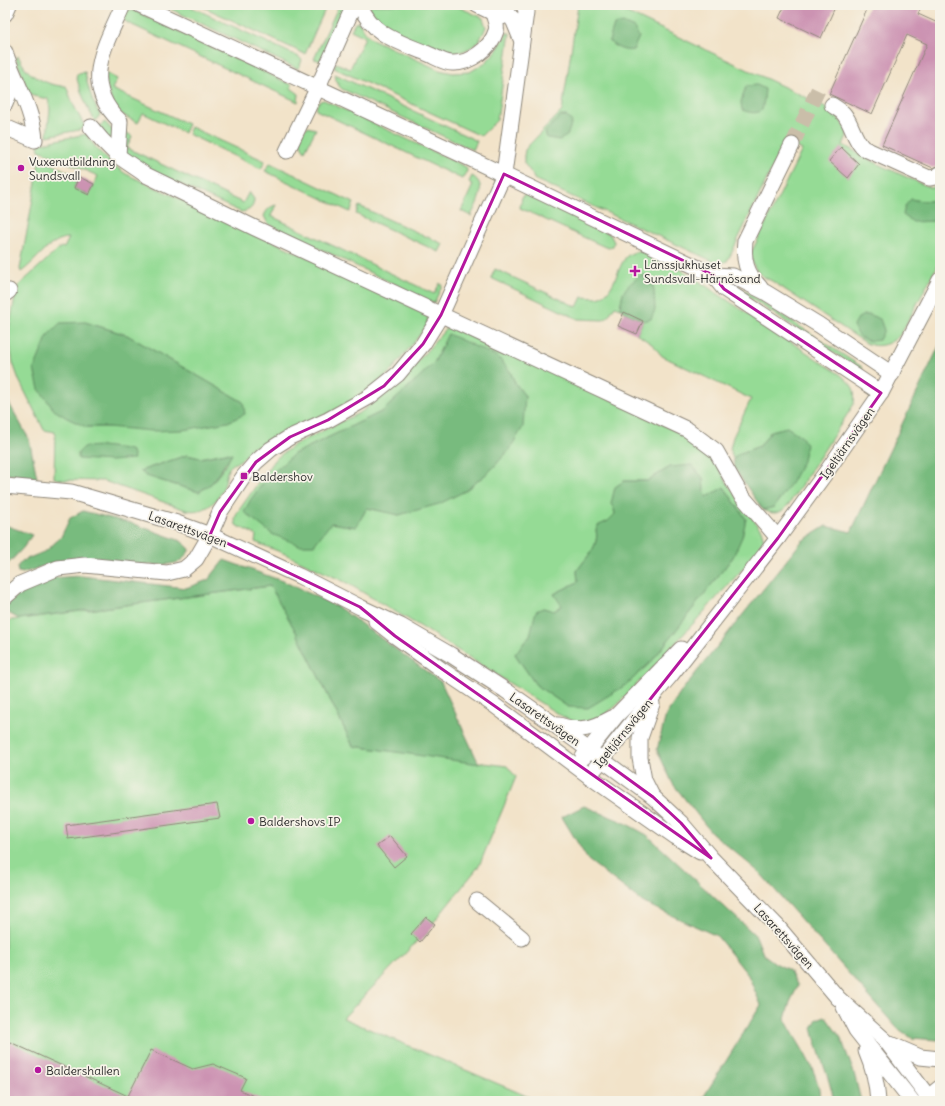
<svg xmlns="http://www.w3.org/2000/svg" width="945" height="1106" font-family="Delius,sans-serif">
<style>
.green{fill:#95db95;stroke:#608360;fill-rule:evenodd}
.forest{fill:#78bb7e;stroke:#527354}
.building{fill:#cc93b2}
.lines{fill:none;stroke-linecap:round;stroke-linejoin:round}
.minor-tunnel{stroke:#cabea9;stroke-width:15;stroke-dasharray:15 8;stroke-linecap:butt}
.minor-casing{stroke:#8e877a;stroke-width:17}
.major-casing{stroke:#8e877a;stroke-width:21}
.minor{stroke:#fff;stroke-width:15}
.major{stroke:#fff;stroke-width:19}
.marked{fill:none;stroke:#b5179e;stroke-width:3;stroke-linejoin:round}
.poi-dot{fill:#b5179e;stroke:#f7f3e8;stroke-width:1.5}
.labels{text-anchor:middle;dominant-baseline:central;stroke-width:3.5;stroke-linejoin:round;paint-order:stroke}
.poi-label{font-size:12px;fill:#2b2b2b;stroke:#f7f3e8;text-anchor:start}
.street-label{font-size:12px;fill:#2b2b2b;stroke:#f7f3e8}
</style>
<rect width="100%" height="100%" fill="#f7f3e8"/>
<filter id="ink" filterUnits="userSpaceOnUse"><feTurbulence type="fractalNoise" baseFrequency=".025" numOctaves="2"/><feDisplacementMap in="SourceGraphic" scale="8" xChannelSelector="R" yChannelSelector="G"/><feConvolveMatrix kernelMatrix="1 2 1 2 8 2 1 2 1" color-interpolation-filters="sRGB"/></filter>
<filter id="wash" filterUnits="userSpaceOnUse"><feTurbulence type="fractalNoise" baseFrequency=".012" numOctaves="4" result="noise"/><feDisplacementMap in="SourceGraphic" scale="16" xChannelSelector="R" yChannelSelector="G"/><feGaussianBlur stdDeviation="0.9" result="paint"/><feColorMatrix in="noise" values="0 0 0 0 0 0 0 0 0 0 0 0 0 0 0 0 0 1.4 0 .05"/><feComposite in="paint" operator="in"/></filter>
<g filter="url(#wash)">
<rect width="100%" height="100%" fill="#f2e3c9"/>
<!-- green -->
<g class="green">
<polygon points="162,5 187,5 299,57 302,60 299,68 296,68"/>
<polygon points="199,5 327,5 305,54"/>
<polygon points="339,5 347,5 321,61 314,59"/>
<path d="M 369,5 L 454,5 L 483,18 L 486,27 C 480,43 470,52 452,53 C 437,54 382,28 373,17 C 371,14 371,8 369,5 Z"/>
<path d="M 578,5 L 611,5 L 820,104 L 834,112 L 847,130 L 847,136 L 843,145 L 882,166 L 931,188 L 940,185 L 940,197 C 932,203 920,201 911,199 L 934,221 L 940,219 L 940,261 L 901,334 C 891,344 879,349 866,343 L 772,281 C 757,274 755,271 750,255 L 802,150 L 785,141 L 731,254 L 727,261 L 719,264 L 534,179 L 532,174 L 524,163 L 524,156 L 525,150 L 529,145 L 562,111 Z"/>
<polygon points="129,10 135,11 292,85 291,88 299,94 298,102 128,23 124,20 125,12"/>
<polygon points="359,22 364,31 372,39 439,70 453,73 470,72 486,62 497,50 507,33 510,33 497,120 481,136 334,68 336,63 350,69 365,37 351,30 355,23"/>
<path d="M 18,56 C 21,61 23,66 27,70 C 35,79 54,87 66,86 L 73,104 L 85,127 L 79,130 L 47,136 L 50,109 L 48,99 L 33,96 L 28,91 L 16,59 Z"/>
<path d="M 85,72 C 88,88 92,101 100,115 L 95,121 C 86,106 80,91 76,75 Z"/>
<path d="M 106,73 L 117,79 L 112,89 L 188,124 L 184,133 L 143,113 L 138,123 C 133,120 128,118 123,115 C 111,106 106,88 106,73 Z"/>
<path d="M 335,74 L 477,141 L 473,150 L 342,89 C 337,85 336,81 335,74 Z"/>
<polygon points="324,100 466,167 467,171 462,179 316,110 317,105 320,101"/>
<polygon points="105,122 114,132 115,146 98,127"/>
<polygon points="191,127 265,161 261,169 188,134"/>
<path d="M 307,127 L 316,129 L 305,151 C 298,143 299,134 307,127 Z"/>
<path d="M 125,132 L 132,136 L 127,148 L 243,203 L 249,192 L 254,199 C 254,208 249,211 241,212 L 147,169 L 125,156 Z"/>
<path d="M 86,134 C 97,151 110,163 126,174 L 429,313 L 426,327 L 415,341 L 392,370 L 376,385 L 334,411 L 291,429 L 257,447 L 252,447 C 249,451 246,457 242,459 C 237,463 233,463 229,468 C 226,472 226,478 225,483 C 219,502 205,514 186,510 L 104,481 L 62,480 L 54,478 L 55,432 L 44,430 L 19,380 L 13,363 L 9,339 L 9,329 L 17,287 L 55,252 L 61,247 L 64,248 L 69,238 C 50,238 36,262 21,272 L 20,269 L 37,177 L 39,160 L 43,160 L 79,177 L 74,188 L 89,195 L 98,176 L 39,150 L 38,144 ZM 85,322 L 127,335 L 243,402 L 108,427 L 86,427 ZM 226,453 L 232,454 L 226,465 L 212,483 L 199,492 L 162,481 L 140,471 L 187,455 L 200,458 Z"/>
<polygon points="270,163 354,203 350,212 265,171"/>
<path d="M 472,176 C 489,185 476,205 471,216 L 461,211 L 473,185 L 469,182 Z"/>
<polygon points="525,194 610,234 614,242 613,246 609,248 605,247 520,208 522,197"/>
<path d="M 276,205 L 271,216 L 434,294 L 440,283 L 442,286 L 434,303 L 268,224 L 264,216 C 267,209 270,207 276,205 Z"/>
<polygon points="359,206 443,244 439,252 356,214"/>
<path d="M 643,250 L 671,263 L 841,375 C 853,386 856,388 854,404 L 789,504 C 781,514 775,515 763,510 L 774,507 L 771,431 L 760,446 L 738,454 L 733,459 L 730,449 L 733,437 L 751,399 L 662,356 L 653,345 L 637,334 L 643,321 L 650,319 L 623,292 L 620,308 L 615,306 L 607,318 L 603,320 L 578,319 L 491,278 L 495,269 L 577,307 L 582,297 C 588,297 595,299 601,297 C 615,290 617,268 626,257 C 630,253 637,251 643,250 Z"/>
<polygon points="730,281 862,367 863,370 858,369 727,283"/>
<path d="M 451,323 L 676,431 L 697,445 L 716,463 L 729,486 L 761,530 L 764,540 L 759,551 L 662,658 L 615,707 L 601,717 L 586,722 L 573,722 L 558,714 L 423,628 L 347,583 L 283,553 L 255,542 L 256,535 L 236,525 L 235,519 L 237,513 L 274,460 L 294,445 L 361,412 L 396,386 ZM 448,334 L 510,371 L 515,383 L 525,396 L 509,450 L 490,471 L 465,491 L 399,515 L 367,508 L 356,527 L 331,523 L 294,454 L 383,411 L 434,363 ZM 670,467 L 703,478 L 704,491 L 707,498 L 724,487 L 746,519 L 733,557 L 652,661 L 626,685 L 568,707 L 536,685 L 515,654 L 530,635 L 543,608 L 554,611 L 563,605 L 554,594 L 578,582 L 577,571 C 585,558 600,547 596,530 L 608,521 L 615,514 L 614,509 L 624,481 L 647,481 Z"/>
<polygon points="271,586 300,639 353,746 507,766 516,777 479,866 433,923 435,924 420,942 418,940 343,1018 529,1097 527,1101 5,1101 5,621"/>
</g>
<!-- forest -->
<g class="forest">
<path d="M 623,23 L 634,28 L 639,37 L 633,50 C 625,52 614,47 609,41 L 614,25 Z"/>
<path d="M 757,85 L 765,89 L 764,100 L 762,110 C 755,115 749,112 742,110 L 741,102 L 746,86 Z"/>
<polygon points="560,116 567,116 572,122 567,136 559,140 547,138 545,132"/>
<path d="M 940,197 L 940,219 L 934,221 L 913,222 L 903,215 L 905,206 L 911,199 C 920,201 932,203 940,197 Z"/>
<path d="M 641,275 L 651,277 L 654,290 L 655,310 L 651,319 L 643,321 L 624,312 L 620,308 C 623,289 625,287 641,275 Z"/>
<path d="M 864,315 L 870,315 L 880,319 L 884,330 L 879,340 C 866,343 857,338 854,325 L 858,318 Z"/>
<polygon points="85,322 127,335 243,402 245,414 228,422 183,430 152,431 108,427 86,427 67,418 54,410 39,389 34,369 48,335 60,323"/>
<polygon points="448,334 498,357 510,371 515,383 525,396 523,427 509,450 490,471 465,491 439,504 399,515 367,508 356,527 331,523 314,545 299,545 272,534 244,512 251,499 267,478 294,454 383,411 434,363"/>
<polygon points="940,344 940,1040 938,1040 912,1038 897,1028 760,873 711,832 673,784 657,750 666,715 683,689 802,541 826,526 851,532"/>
<polygon points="5,396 29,439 37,478 5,474"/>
<polygon points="787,427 801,436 806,444 803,461 792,482 774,507 763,510 734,468 733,459 738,454 760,446 771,431"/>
<polygon points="102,446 126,449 132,451 134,459 111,461 78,459 78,453 84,447"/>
<polygon points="226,453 232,454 212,483 199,492 146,476 140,471 187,455 200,458"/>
<path d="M 692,465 L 703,478 L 704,491 L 707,497 L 724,487 L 746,519 L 742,537 L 733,557 L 652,661 L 626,685 L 588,708 L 568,707 L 536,685 L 515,654 L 530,635 L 536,611 L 543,608 L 554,611 L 562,606 L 554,594 L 578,582 L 577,571 C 585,558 600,547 596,530 L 597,526 L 608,521 L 615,514 L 614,509 L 611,504 L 615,487 L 624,481 L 647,481 L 670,467 Z"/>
<path d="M 83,511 L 134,524 L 181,541 L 190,549 C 181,565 176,563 158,565 L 55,562 L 23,573 L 18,572 L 17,567 L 22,561 L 46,551 L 61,537 L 70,518 Z"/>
<polygon points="5,525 32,535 23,548 5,567"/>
<polygon points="224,560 285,582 338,607 441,682 479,764 353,746 300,639 270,586 19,619 5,611 5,606 25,589 50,578 81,576 186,588 208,580"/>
<path d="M 584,806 L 623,822 L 647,835 L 756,936 L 763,954 L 775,963 L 789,970 L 798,986 L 790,1002 L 785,1019 C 798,1045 820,1071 820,1101 L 701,1101 L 761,1005 L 748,975 L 717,936 L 644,903 L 588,860 L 562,817 Z"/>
<path d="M 825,1016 L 841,1038 L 854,1073 L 861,1101 L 834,1101 C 829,1076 818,1053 812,1028 L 817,1019 Z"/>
</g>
<g id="blocks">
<!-- building -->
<g class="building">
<polygon points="785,5 836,5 821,38 779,18"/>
<polygon points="869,5 922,5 918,14 940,24 940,165 933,168 882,145 927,44 907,35 872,114 829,94"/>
<polygon points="841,147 859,164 848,178 829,161"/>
<polygon points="79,177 94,184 89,195 74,188"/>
<polygon points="624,312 643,321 637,334 618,326"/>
<polygon points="217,804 220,818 68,839 66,825"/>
<polygon points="390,836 407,856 394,867 377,846"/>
<polygon points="426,917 435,924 420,942 411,934"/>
<polygon points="10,1042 128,1096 151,1050 193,1069 213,1064 246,1078 240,1090 265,1101 5,1101 5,1052"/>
</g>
</g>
</g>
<g filter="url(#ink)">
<use href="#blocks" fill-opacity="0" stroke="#8e877a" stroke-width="1"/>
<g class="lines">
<!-- minor-tunnel -->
<polyline class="minor-tunnel" points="792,145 818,90"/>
<defs>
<g id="minor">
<polyline points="140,5 473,160 713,275 733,276 765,292 819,325 892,374"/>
<path d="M 360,5 C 372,35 399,42 426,53 C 434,56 444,63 452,63 C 470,64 491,48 496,31 C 498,26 494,18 493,13"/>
<polyline points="477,5 502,17"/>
<polyline points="503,5 514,22 521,39"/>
<polyline points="5,14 9,5"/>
<path d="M 5,52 C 15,82 33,109 35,140 L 5,127"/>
<polyline points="5,104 15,79"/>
<path d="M 832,105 C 836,108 840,110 843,113 C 852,123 853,138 863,148 L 929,178 L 936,177 L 940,174"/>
<polyline points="91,127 102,140 118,156 146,175 255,228 688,430 716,451 741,495 778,538"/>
<polyline points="287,151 318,87 354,5"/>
<path d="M 118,156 L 120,121 C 80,83 105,47 123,5"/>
<polyline points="713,275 724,289 881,393"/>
<path d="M 760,287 C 746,273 743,260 745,241 L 792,145"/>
<polyline points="5,294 9,291"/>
<polyline points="5,486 71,492 177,523 210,535 299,576 360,607 401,626 451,655 505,690 552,723 653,797 681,823 711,858 778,927 838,998 886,1041 930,1099 930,1101"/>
<polyline points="5,597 20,584 58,568 85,565 167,573 184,569 196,559 210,535 220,512 244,476 256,462 271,449 290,437 328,420 369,397 398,374 423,344 441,315 504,174 526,12 524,5"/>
<polyline points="376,621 395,636 442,670 494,705 589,776 676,837 700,852"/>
<polyline points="652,704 640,738 640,758 644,780 652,796"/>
<path d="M 559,725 C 581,732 592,729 612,718"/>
<polyline points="583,757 616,716 681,649"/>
<polyline points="589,776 658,690 671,675 778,538 827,471 881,393 940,280"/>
<polyline points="477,901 522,938"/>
<polyline points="844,1007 856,1030 912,1101"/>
<polyline points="890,1044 920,1057 940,1059"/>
<path d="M 866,1051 C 873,1067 877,1084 878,1101"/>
</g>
<polyline id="major" points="927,1101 940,1090"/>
</defs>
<!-- minor casing -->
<use href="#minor" class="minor-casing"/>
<!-- major casing -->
<use href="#major" class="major-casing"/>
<!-- minor -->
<use href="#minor" class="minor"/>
<!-- major -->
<use href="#major" class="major"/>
</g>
</g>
<!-- marked area -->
<path class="marked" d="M 504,174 L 713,275 L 724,289 L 881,393 L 778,538 L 602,760 L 653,797 L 681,823 L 711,858 L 395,636 L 360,607 L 210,535 L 220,512 L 256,462 L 290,437 L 328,420 L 384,386 L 423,344 L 441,315 Z"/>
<!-- markers -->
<g class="poi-dot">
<circle cx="21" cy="168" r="4"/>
<path d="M633 265h4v4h4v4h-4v4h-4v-4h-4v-4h4z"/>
<rect x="240" y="472" width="8" height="8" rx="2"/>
<circle cx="251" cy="821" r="4"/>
<circle cx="38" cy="1070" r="4"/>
</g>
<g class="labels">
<!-- poi labels -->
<g class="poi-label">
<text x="29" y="161">Vuxenutbildning<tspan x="29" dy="14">Sundsvall</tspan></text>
<text x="644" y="264">Länssjukhuset<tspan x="644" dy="14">Sundsvall-Härnösand</tspan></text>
<text x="252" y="476">Baldershov</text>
<text x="259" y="821">Baldershovs IP</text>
<text x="46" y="1070">Baldershallen</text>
</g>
<!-- street labels -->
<g class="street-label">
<text transform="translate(847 443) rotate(-55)">Igeltjärnsvägen</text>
<text transform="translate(188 529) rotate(20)">Lasarettsvägen</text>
<text transform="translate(545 719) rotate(35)">Lasarettsvägen</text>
<text transform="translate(623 733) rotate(-51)">Igeltjärnsvägen</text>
<text transform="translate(784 936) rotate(48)">Lasarettsvägen</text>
</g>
</g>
<!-- margin -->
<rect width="945" height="1106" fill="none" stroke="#f7f3e8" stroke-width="20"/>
</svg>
